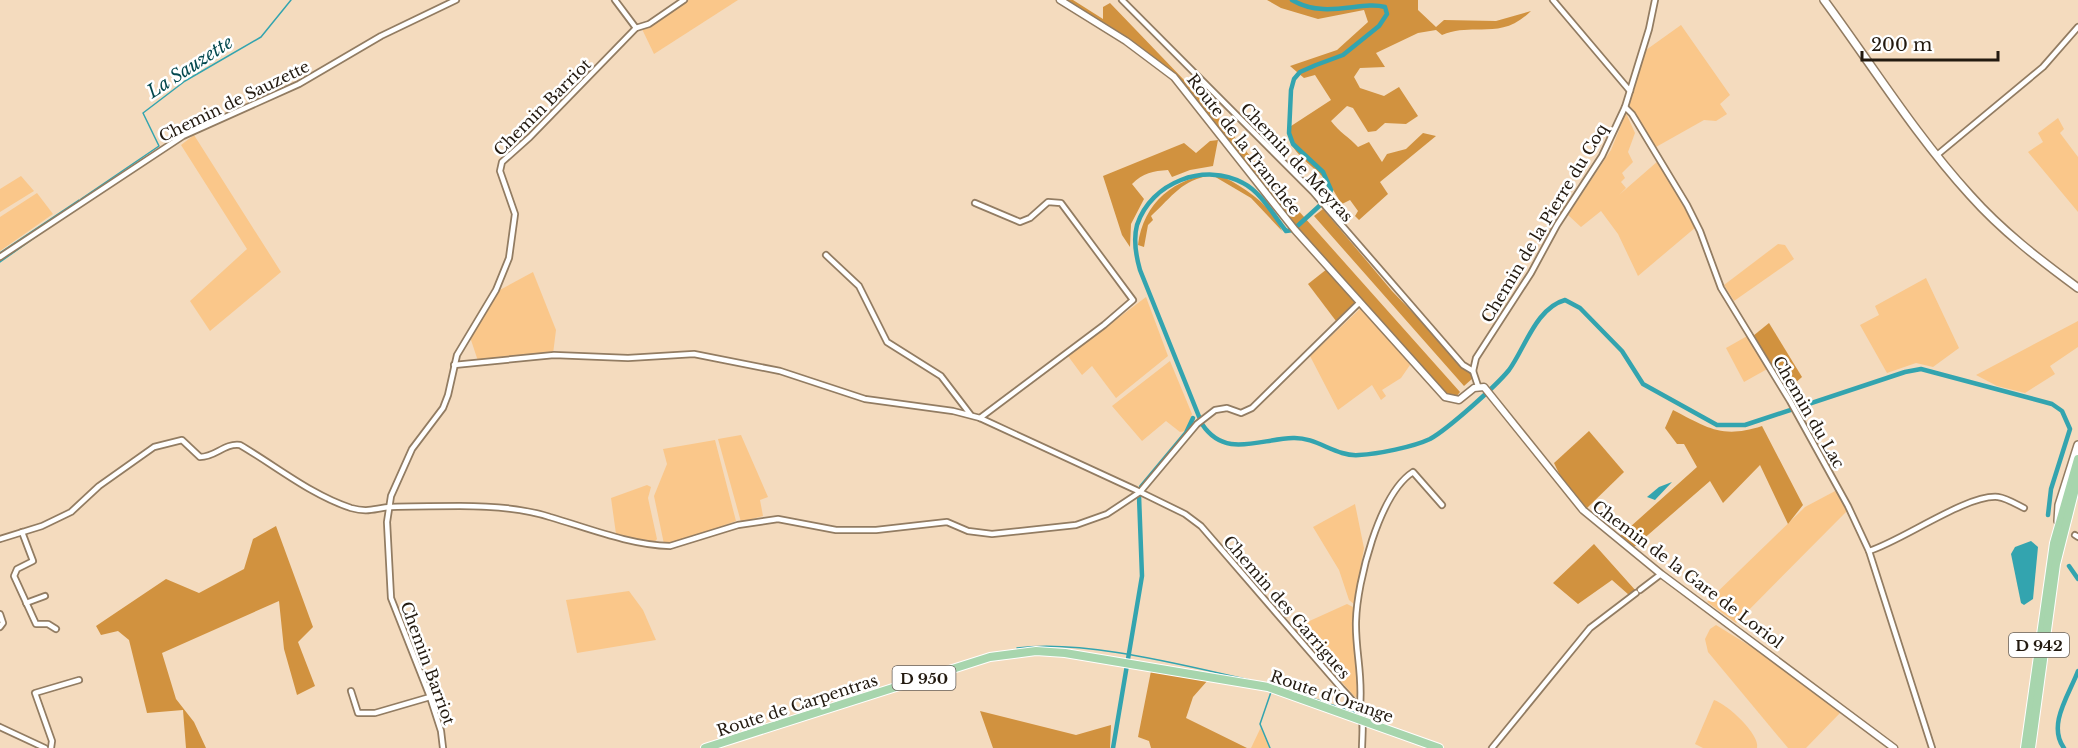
<svg xmlns="http://www.w3.org/2000/svg" width="2078" height="748" font-family="'Libre Baskerville',serif">
<style>
.green{fill:#fac78a}
.forest{fill:#d1923f}
.water{fill:#33a4af}
.lines{fill:none;stroke-linecap:round;stroke-linejoin:round}
.stream{stroke:#33a4af;stroke-width:1.5}
.canal{stroke:#33a4af;stroke-width:4.5}
.minor-casing{stroke:#927c62;stroke-width:8}
.tertiary-casing{stroke:#927c62;stroke-width:9}
.secondary-casing{stroke:#927c62;stroke-width:10}
.primary-casing{stroke:#fff;stroke-width:10}
.minor{stroke:#fff;stroke-width:4.5}
.tertiary{stroke:#fff;stroke-width:6}
.secondary{stroke:#fff;stroke-width:7}
.primary{stroke:#a7d5ad;stroke-width:8}
.labels{text-anchor:middle;dominant-baseline:central;stroke-width:5;stroke-linejoin:round;paint-order:stroke}
.shield{fill:#fff;stroke:#655f58;stroke-width:1.5}
.shield-label{font-size:15px;font-weight:bold;fill:#231a10}
.street-label{font-size:16px;fill:#231a10;stroke:#fff}
.water-label{font-size:18px;font-style:italic;fill:#03484e;stroke:#fff}
</style>
<rect width="100%" height="100%" fill="#f4dbbe"/>
<!-- green -->
<g class="green">
<polygon points="689,0 738,0 654,54 642,29"/>
<polygon points="1681,25 1730,95 1720,104 1727,114 1716,121 1704,120 1656,147 1629,107 1629,101 1646,50"/>
<polygon points="1626,113 1635,133 1628,152 1633,162 1622,173 1625,178 1621,182 1626,188 1619,195 1658,161 1696,227 1638,276 1618,234 1601,211 1581,227 1568,215 1611,150"/>
<polygon points="2058,118 2064,129 2060,133 2078,157 2078,212 2028,152 2043,142 2038,133"/>
<polygon points="194,135 281,272 210,331 190,301 247,249 181,145"/>
<polygon points="21,176 34,191 0,212 0,189"/>
<polygon points="37,193 53,214 0,251 0,217"/>
<polygon points="1778,244 1785,245 1794,259 1734,301 1724,285"/>
<polygon points="533,272 556,330 553,354 478,361 470,337 498,291"/>
<polygon points="1926,278 1959,348 1933,367 1916,363 1887,373 1860,325 1879,315 1875,306"/>
<polygon points="1146,297 1168,356 1116,398 1092,366 1082,375 1068,356"/>
<polygon points="1361,308 1409,360 1410,365 1401,378 1382,390 1386,396 1381,400 1372,385 1338,410 1310,356"/>
<polygon points="2078,321 2078,347 2050,366 2055,374 2025,393 1997,386 1976,375"/>
<polygon points="1749,335 1769,368 1744,382 1726,348"/>
<polygon points="1170,361 1192,414 1186,431 1180,432 1166,421 1142,441 1112,406"/>
<polygon points="741,435 768,497 760,500 763,516 741,522 718,439"/>
<polygon points="715,440 736,521 696,536 664,544 654,496 667,464 663,449"/>
<polygon points="647,485 651,487 648,498 657,539 654,543 616,534 611,498"/>
<polygon points="1837,490 1847,511 1736,623 1707,602 1805,507"/>
<polygon points="1355,504 1364,548 1354,604 1349,600 1339,570 1313,527"/>
<polygon points="629,591 643,610 656,640 577,653 566,600"/>
<polygon points="1347,604 1355,608 1353,622 1359,688 1358,697 1355,697 1294,628"/>
<polygon points="1716,625 1784,667 1841,712 1806,748 1788,748 1708,652 1705,639 1710,629"/>
<path d="M 1714,700 C 1727,704 1760,734 1757,748 L 1703,748 L 1695,744 Z"/>
<polygon points="1261,727 1270,748 1251,748 1252,746"/>
</g>
<!-- forest -->
<g class="forest">
<polygon points="1063,0 1073,0 1103,19 1103,7 1110,3 1210,107 1255,162 1460,392 1456,397 1446,393 1294,225 1176,77"/>
<path d="M 1267,0 L 1418,0 L 1418,10 L 1436,27 L 1444,20 L 1496,21 L 1531,11 C 1500,42 1475,21 1442,35 L 1436,30 L 1418,33 L 1376,53 L 1385,67 L 1360,68 L 1354,77 L 1360,88 L 1384,96 L 1399,87 L 1418,116 L 1406,124 L 1385,123 L 1376,131 L 1368,132 L 1353,108 L 1347,106 L 1331,121 C 1339,132 1349,137 1358,147 L 1369,142 L 1382,162 L 1387,154 L 1406,149 L 1423,133 L 1436,136 L 1380,182 L 1388,194 L 1359,220 L 1355,216 L 1358,211 L 1350,200 L 1342,204 C 1336,196 1333,188 1326,180 C 1312,164 1287,152 1288,128 L 1331,100 L 1315,75 L 1304,78 L 1290,66 L 1337,50 L 1368,22 L 1364,10 L 1318,19 L 1281,8 Z"/>
<path d="M 1218,140 L 1213,166 L 1190,170 L 1172,177 L 1168,170 C 1153,171 1143,173 1132,184 L 1144,199 L 1131,224 L 1130,247 L 1122,235 L 1103,176 L 1184,143 L 1196,153 L 1210,141 Z"/>
<path d="M 1217,174 C 1242,185 1272,205 1282,231 L 1251,198 L 1212,175 C 1181,180 1173,196 1151,216 L 1153,220 L 1148,225 L 1144,247 L 1138,245 C 1143,203 1175,176 1217,174 Z"/>
<polygon points="1323,209 1392,291 1470,372 1473,378 1464,386 1314,216"/>
<polygon points="1327,269 1357,302 1336,321 1308,284"/>
<polygon points="1769,323 1802,377 1794,384 1781,383 1753,336"/>
<path d="M 1673,410 C 1708,428 1722,439 1762,426 L 1803,505 L 1788,524 L 1760,465 L 1723,503 L 1710,481 L 1633,548 L 1620,536 L 1697,467 L 1684,444 L 1677,444 L 1665,428 Z"/>
<polygon points="1589,431 1624,472 1586,509 1566,488 1554,463"/>
<polygon points="276,526 313,627 298,642 315,686 297,695 284,649 279,601 162,653 176,699 194,722 206,748 186,748 183,710 147,713 129,640 118,631 101,635 96,626 166,579 199,593 244,569 253,539"/>
<polygon points="1594,544 1636,591 1629,595 1612,580 1578,604 1553,583"/>
<polygon points="1151,671 1208,680 1193,697 1186,718 1247,748 1151,748 1149,741 1138,737"/>
<polygon points="980,711 1076,735 1111,725 1110,748 993,748"/>
</g>
<!-- water -->
<g class="water">
<polygon points="1672,482 1655,500 1647,497 1659,487"/>
<polygon points="2031,541 2038,547 2033,599 2024,605 2021,603 2011,554 2015,547"/>
</g>
<g class="lines">
<!-- stream -->
<g class="stream">
<polyline points="81,199 159,146 143,113 185,81 261,37 291,0"/>
<polyline points="0,253 79,200"/>
<polyline points="0,262 58,221"/>
<path d="M 1017,648 C 1087,639 1189,667 1259,682"/>
<polyline points="1270,684 1359,714"/>
<polyline points="1270,748 1260,724 1271,692"/>
</g>
<!-- canal -->
<g class="canal">
<path d="M 1292,0 C 1326,20 1361,0 1385,7 L 1387,14 L 1379,26 L 1343,55 L 1316,65 L 1300,72 L 1294,79 L 1291,90 L 1289,133 L 1293,144 L 1323,172 L 1331,190 L 1328,198 L 1293,230 L 1286,231 C 1274,216 1261,192 1243,183 C 1205,162 1151,182 1137,225 C 1133,240 1136,256 1140,270 L 1202,424 C 1225,459 1259,439 1293,438 C 1317,437 1336,457 1359,455 C 1378,454 1413,447 1430,439 C 1448,429 1496,386 1509,370 C 1525,348 1536,308 1565,300 L 1580,308 L 1622,351 L 1643,384 L 1717,425 L 1745,425 L 1905,372 L 1921,369 L 2052,404 L 2062,411 L 2070,429 L 2051,489 L 2048,515"/>
<polyline points="1141,487 1186,433 1193,418"/>
<polyline points="2069,566 2078,579"/>
<polyline points="1113,748 1142,576 1139,496"/>
<path d="M 2064,748 C 2047,725 2069,695 2078,671"/>
</g>
<defs>
<g id="minor">
<polyline points="615,0 636,28"/>
<polyline points="1122,0 1313,192 1463,365 1473,371"/>
<polyline points="1553,0 1630,91"/>
<polyline points="1625,107 1632,114 1687,205 1700,231 1721,288 1790,401 1848,506 1869,551 1932,748"/>
<polyline points="1937,155 2043,67 2078,27"/>
<polyline points="975,203 1020,222 1030,218 1048,202 1061,203 1133,300 1104,325 980,418"/>
<polyline points="826,255 859,286 887,342 941,376 970,414"/>
<polyline points="0,257 183,136 299,84 381,36 456,0"/>
<path d="M 454,365 L 554,355 L 628,358 L 694,354 L 780,371 L 865,399 L 953,411 L 980,418 L 1136,490 L 1185,514 L 1201,526 L 1342,689 C 1366,714 1363,714 1362,748"/>
<polyline points="1478,386 1473,371 1476,358 1531,273 1557,225 1602,156 1625,107 1649,29 1655,0"/>
<polyline points="22,532 33,561 17,569 14,576 36,624 48,624 56,629"/>
<polyline points="2075,535 2078,537"/>
<path d="M 0,539 L 42,526 L 71,512 L 99,486 L 154,447 L 182,440 L 200,457 C 216,457 224,443 240,445 C 276,466 311,495 351,508 C 369,513 375,508 391,507 C 414,506 437,506 460,506 C 488,506 523,508 550,517 C 588,528 630,545 670,546 L 738,525 L 778,519 L 836,530 L 876,530 L 947,522 L 968,531 L 992,534 L 1076,525 L 1107,514 L 1140,492 L 1197,424 L 1215,410 L 1227,408 L 1241,413 L 1252,408 L 1360,302"/>
<path d="M 1869,551 C 1902,541 1967,494 1998,497 C 2006,498 2016,504 2024,508"/>
<polyline points="1640,590 1661,574"/>
<polyline points="26,603 45,596"/>
<polyline points="0,614 3,623 0,627"/>
<polyline points="351,691 358,713 375,713 430,697"/>
<path d="M 1360,705 C 1363,676 1355,649 1356,621 C 1357,582 1379,494 1413,472 L 1442,505"/>
<polyline points="0,727 45,748"/>
<polyline points="51,748 52,741 35,693 79,680"/>
<polyline points="443,748 441,731 430,697 391,598 387,522 391,496 412,449 443,408 448,395 457,355 496,290 509,258 515,214 500,171 502,162 530,137 636,28 649,24 684,0"/>
<polyline points="1492,748 1590,628 1636,593"/>
</g>
<polyline id="tertiary" points="1060,0 1126,41 1174,77 1295,230 1445,397 1459,400 1474,388 1484,387 1583,510 1661,574 1894,748"/>
<g id="secondary">
<path d="M 1824,0 C 1872,65 1916,136 1970,195 C 2002,231 2040,260 2078,288"/>
<polyline points="2058,521 2059,505 2078,445"/>
</g>
<g id="primary">
<polyline points="705,748 990,657 1036,651 1065,653 1268,687 1439,748"/>
<polyline points="2025,748 2054,543 2078,459"/>
<polyline points="2031,748 2056,564 2078,477"/>
</g>
</defs>
<!-- minor casing -->
<use href="#minor" class="minor-casing"/>
<!-- tertiary casing -->
<use href="#tertiary" class="tertiary-casing"/>
<!-- secondary casing -->
<use href="#secondary" class="secondary-casing"/>
<!-- primary casing -->
<use href="#primary" class="primary-casing"/>
<!-- minor -->
<use href="#minor" class="minor"/>
<!-- tertiary -->
<use href="#tertiary" class="tertiary"/>
<!-- secondary -->
<use href="#secondary" class="secondary"/>
<!-- primary -->
<use href="#primary" class="primary"/>
</g>
<g class="labels">
<!-- shield labels -->
<g class="shield">
<rect x="2009" y="633" width="60" height="24" rx="4.5"/>
<rect x="892.5" y="666" width="63" height="24" rx="4.5"/>
</g>
<g class="shield-label">
<text x="2039" y="645">D 942</text>
<text x="924" y="678">D 950</text>
</g>
<!-- street labels -->
<g class="street-label">
<text transform="translate(234 101) rotate(-26)">Chemin de Sauzette</text>
<text transform="translate(542 107) rotate(-45)">Chemin Barriot</text>
<text transform="translate(1244 144) rotate(52)">Route de la Tranchée</text>
<text transform="translate(1297 162) rotate(47)">Chemin de Meyras</text>
<text transform="translate(1544 223) rotate(-59)">Chemin de la Pierre du Coq</text>
<text transform="translate(1809 412) rotate(60)">Chemin du Lac</text>
<text transform="translate(1688 574) rotate(37)">Chemin de la Gare de Loriol</text>
<text transform="translate(1287 607) rotate(49)">Chemin des Garrigues</text>
<text transform="translate(428 663) rotate(70)">Chemin Barriot</text>
<text transform="translate(1332 696) rotate(19)">Route d'Orange</text>
<text transform="translate(797 705) rotate(-18)">Route de Carpentras</text>
</g>
<!-- water labels -->
<g class="water-label">
<text transform="translate(190 67) rotate(-33)">La Sauzette</text>
</g>
</g>
<!-- scale -->
<path d="M1862 51v9h136v-9" fill="none" stroke="#231a10" stroke-width="3"/>
<text x="1871" y="51" font-size="18" fill="#231a10" stroke="#ffffff" stroke-width="4.5" paint-order="stroke">200 m</text>
</svg>
